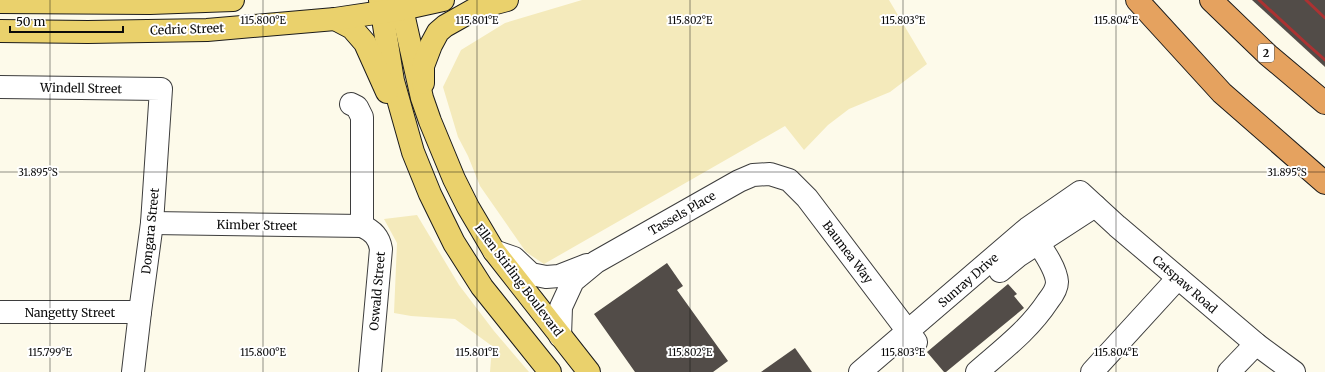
<svg xmlns="http://www.w3.org/2000/svg" width="1325" height="372" font-family="Merriweather,serif">
<style>
.sand{fill:#f4eabb}
.building{fill:#524c48}
.lines{fill:none;stroke-linecap:round;stroke-linejoin:round}
.minor-casing{stroke:#3d3d3d;stroke-width:24}
.major-casing{stroke:#1b1b1b;stroke-width:24}
.highway-casing{stroke:#1b1b1b;stroke-width:24}
.minor{stroke:#fff;stroke-width:22}
.major{stroke:#ead16c;stroke-width:22}
.highway{stroke:#e5a25f;stroke-width:22}
.rail{stroke:#ab3232;stroke-width:3}
.ticks{fill:none;stroke:#0a0a0a;stroke-width:1;stroke-opacity:0.45}
.labels{text-anchor:middle;dominant-baseline:central;stroke-width:4;stroke-linejoin:round;paint-order:stroke}
.shield{fill:#fff;stroke:#545454;stroke-width:1}
.shield-label{font-size:11px;font-weight:bold;fill:#0a0a0a}
.street-label{font-size:12px;fill:#0a0a0a;stroke:#fff}
.ticks-label{font-size:10px;text-anchor:middle;fill:#0a0a0a;stroke:#fff;stroke-width:4;stroke-linejoin:round;paint-order:stroke}
</style>
<rect width="100%" height="100%" fill="#fdfaea"/>
<!-- sand -->
<g class="sand">
<polygon points="582,0 889,0 927,64 890,92 849,109 828,125 804,150 785,126 544,264 526,252 480,186 468,156 458,137 443,87 461,50 505,23"/>
<polygon points="417,215 459,285 494,331 529,372 490,372 492,346 455,319 411,316 394,313 397,243 384,219"/>
</g>
<!-- building -->
<g class="building">
<polygon points="1252,0 1325,0 1325,67"/>
<polygon points="667,263 683,286 677,290 728,361 713,372 635,372 594,314"/>
<polygon points="1008,284 1017,294 1014,296 1024,308 946,372 944,372 927,352"/>
<polygon points="795,348 812,372 761,372"/>
</g>
<g class="lines">
<defs>
<g id="minor">
<polyline points="0,87 161,89 152,223 140,312 133,372"/>
<path d="M 351,104 L 357,107 L 362,117 L 362,226 C 373,231 379,237 381,249 L 370,372"/>
<polyline points="152,223 362,226"/>
<polyline points="494,251 514,258 531,274 546,277 559,276 587,265"/>
<polyline points="1000,271 1018,256 1095,206"/>
<polyline points="0,312 140,312"/>
<polyline points="560,336 561,307 573,281 596,262 739,181 753,175 770,174 789,180 807,198 916,342"/>
<polyline points="860,372 1028,228 1080,192 1117,226 1256,344 1294,372"/>
<path d="M 977,372 C 1002,350 1029,330 1048,301 C 1052,296 1057,289 1057,282 C 1056,266 1039,245 1030,231"/>
<polyline points="1092,372 1178,278"/>
<polyline points="1229,372 1256,344"/>
</g>
<g id="major">
<polyline points="380,0 393,81 413,152 430,194 454,243 482,287 550,372"/>
<polyline points="400,0 422,98 430,121 454,179 468,207 494,251 589,372"/>
<polyline points="0,2 150,3 233,0"/>
<polyline points="335,19 352,28 365,43 387,92"/>
<polyline points="0,31 88,32 207,30 335,19 402,9 443,0"/>
<polyline points="423,83 423,66 431,45 438,32 445,26 477,8 507,0"/>
</g>
<g id="highway">
<polyline points="1137,0 1222,93 1325,183"/>
<polyline points="1211,0 1268,55 1325,103"/>
</g>
</defs>
<!-- minor casing -->
<use href="#minor" class="minor-casing"/>
<!-- major casing -->
<use href="#major" class="major-casing"/>
<!-- highway casing -->
<use href="#highway" class="highway-casing"/>
<!-- minor -->
<use href="#minor" class="minor"/>
<!-- major -->
<use href="#major" class="major"/>
<!-- highway -->
<use href="#highway" class="highway"/>
<!-- rail -->
<g class="rail">
<polyline points="1259,0 1307,44 1325,60"/>
<polyline points="1306,0 1325,18"/>
</g>
</g>
<!-- ticks -->
<path class="ticks" d="M 50,0 L 50,372M 263,0 L 263,372M 477,0 L 477,372M 690,0 L 690,372M 903,0 L 903,372M 1116,0 L 1116,372M 0,172 L 1325,172"/>
<g class="labels">
<!-- shield labels -->
<rect class="shield" x="1258" y="44" width="16" height="18" rx="3"/>
<g class="shield-label">
<text x="1266" y="53">2</text>
</g>
<!-- street labels -->
<g class="street-label">
<text transform="translate(187 29) rotate(-2)">Cedric Street</text>
<text transform="translate(81 88) rotate(1)">Windell Street</text>
<text transform="translate(682 213) rotate(-30)">Tassels Place</text>
<text transform="translate(257 225) rotate(1)">Kimber Street</text>
<text transform="translate(150 231) rotate(-84)">Dongara Street</text>
<text transform="translate(848 252) rotate(53)">Baumea Way</text>
<text transform="translate(519 280) rotate(53)">Ellen Stirling Boulevard</text>
<text transform="translate(968 280) rotate(-41)">Sunray Drive</text>
<text transform="translate(1185 284) rotate(41)">Catspaw Road</text>
<text transform="translate(377 291) rotate(-85)">Oswald Street</text>
<text x="70" y="312">Nangetty Street</text>
</g>
</g>
<g class="ticks-label">
<text x="263" y="24">115.800°E</text>
<text x="477" y="24">115.801°E</text>
<text x="690" y="24">115.802°E</text>
<text x="903" y="24">115.803°E</text>
<text x="1116" y="24">115.804°E</text>
<text x="38" y="176">31.895°S</text>
<text x="1287" y="176">31.895°S</text>
<text x="50" y="356">115.799°E</text>
<text x="263" y="356">115.800°E</text>
<text x="477" y="356">115.801°E</text>
<text x="690" y="356">115.802°E</text>
<text x="903" y="356">115.803°E</text>
<text x="1116" y="356">115.804°E</text>
</g>
<!-- scale -->
<path d="M10 26v6h113v-6" fill="none" stroke="#0a0a0a" stroke-width="2"/>
<text x="16" y="26" font-size="12" fill="#0a0a0a" stroke="#ffffff" stroke-width="3" paint-order="stroke">50 m</text>
</svg>
